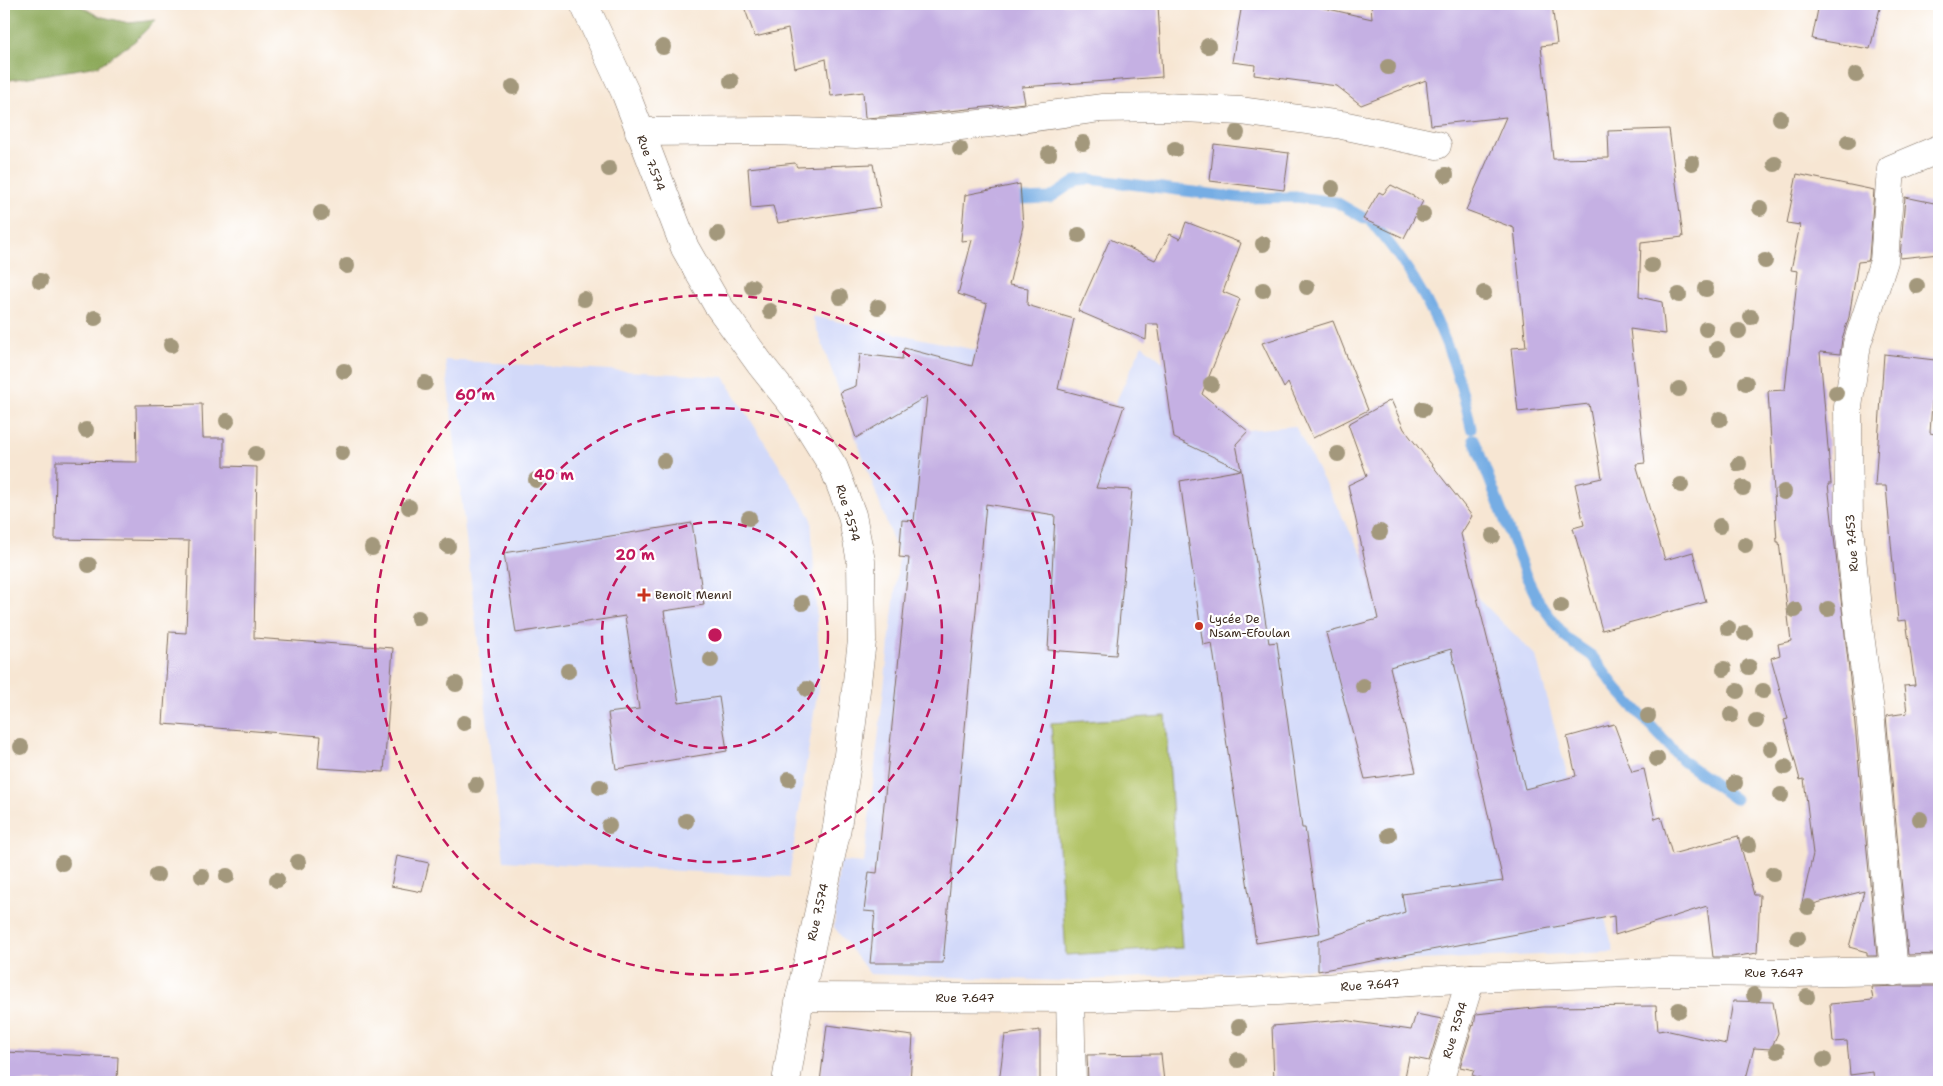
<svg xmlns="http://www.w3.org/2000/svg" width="1943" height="1086" font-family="'Shantell Sans',sans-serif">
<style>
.built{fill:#d2d9f9}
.green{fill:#b3c467;stroke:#777742}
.forest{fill:#8eaa5c;stroke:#646a3d}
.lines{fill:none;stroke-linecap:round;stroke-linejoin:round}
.stream{stroke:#76ade4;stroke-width:11}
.building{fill:#c5b0e3}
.street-casing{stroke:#7d6c5d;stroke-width:29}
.street{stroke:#fff;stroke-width:28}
.tree{fill:#a3987c}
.ring{fill:none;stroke:#c2185b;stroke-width:2.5;stroke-dasharray:9 6}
.poi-dot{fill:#c8321e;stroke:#fff;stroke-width:2}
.labels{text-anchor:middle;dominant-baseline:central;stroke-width:4.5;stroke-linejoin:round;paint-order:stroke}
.street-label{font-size:12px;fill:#3b2a1e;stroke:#fff}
.poi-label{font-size:12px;fill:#3b2a1e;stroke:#fff;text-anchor:start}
.centre{fill:#c2185b;stroke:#fff;stroke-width:2.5}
.ring-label{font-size:15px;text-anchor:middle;font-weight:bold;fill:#c2185b;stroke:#fff;stroke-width:4.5;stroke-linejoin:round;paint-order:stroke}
</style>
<rect width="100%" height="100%" fill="#fff"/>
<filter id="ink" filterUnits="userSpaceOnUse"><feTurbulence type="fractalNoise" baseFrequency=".02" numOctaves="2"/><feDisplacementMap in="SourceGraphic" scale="10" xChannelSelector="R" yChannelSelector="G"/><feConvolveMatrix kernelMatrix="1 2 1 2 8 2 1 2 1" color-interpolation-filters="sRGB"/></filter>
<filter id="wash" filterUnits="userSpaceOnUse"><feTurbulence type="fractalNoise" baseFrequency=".0096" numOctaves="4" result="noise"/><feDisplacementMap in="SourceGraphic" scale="20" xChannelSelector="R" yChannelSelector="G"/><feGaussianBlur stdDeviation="1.12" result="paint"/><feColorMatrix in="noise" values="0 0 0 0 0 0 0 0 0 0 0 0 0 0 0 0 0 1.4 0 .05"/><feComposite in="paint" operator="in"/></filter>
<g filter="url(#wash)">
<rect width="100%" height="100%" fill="#f7e6d3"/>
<!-- built -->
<g class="built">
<polygon points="812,316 1014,358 1007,375 1115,404 1142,345 1247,430 1295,426 1364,558 1461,534 1476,596 1536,656 1614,952 1370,962 1341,967 1063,981 870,974 834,927 839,861 864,863 899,557"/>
<polygon points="445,360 724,377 811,517 820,674 789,877 504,861"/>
</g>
<!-- green -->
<polygon class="green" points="1166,716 1182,948 1066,955 1051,723"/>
<!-- forest -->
<polygon class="forest" points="4,4 77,4 98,16 129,23 156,20 135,41 98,66 4,81"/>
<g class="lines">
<!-- stream -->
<g class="stream">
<polyline points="1021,199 1050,198 1077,180 1090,179 1242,198 1296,197 1336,202 1364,218"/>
<path d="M 1372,223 C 1425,283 1455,350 1471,428"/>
<polyline points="1474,439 1526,576 1539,602 1567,639 1592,656 1617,689 1683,761 1735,799"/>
</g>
</g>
<g id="blocks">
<!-- building -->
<g class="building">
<polygon points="743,4 1158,4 1162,77 1022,87 1025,103 911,115 865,118 863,92 831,96 826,59 795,68 788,29 755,37"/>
<polygon points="1242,4 1307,4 1372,19 1371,4 1552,4 1557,44 1541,46 1553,159 1609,158 1608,131 1669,129 1683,237 1641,242 1639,297 1662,302 1665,334 1630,329 1645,463 1636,464 1665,560 1693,552 1706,602 1602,630 1573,528 1584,525 1575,484 1602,478 1589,404 1518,412 1511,348 1526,347 1514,228 1466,210 1506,117 1431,125 1426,80 1361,105 1337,86 1254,75 1255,65 1232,62"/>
<polygon points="1819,4 1881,4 1870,49 1812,39"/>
<polygon points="1214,144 1289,153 1284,190 1210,181"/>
<polygon points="795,163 797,167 873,164 881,207 778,223 773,206 751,208 748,168"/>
<polygon points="1797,174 1874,190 1869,258 1868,261 1858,262 1849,317 1842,339 1840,354 1820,352 1831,484 1828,484 1854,714 1877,956 1867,956 1867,952 1849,947 1864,891 1801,907 1813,854 1804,779 1800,780 1784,720 1788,719 1771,658 1780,655 1778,644 1791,641 1779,542 1777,542 1768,391 1785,390 1798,271 1791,270 1800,225 1787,223"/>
<polygon points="1020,184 1023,226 1009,285 1028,288 1027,305 1074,319 1058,389 1124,406 1096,488 1132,490 1116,655 1048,650 1055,515 986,504 943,963 870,963 875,912 864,911 869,872 877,873 909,558 899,557 902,520 914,521 927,396 856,438 840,392 856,386 860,354 902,359 904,348 972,366 987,304 958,294 972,240 961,241 965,195"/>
<polygon points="1391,185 1423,201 1404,238 1363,219 1379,192 1383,194"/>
<polygon points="1905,197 1939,204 1939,254 1900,258"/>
<polygon points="1186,222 1241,243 1223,292 1240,299 1202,394 1248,431 1236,444 1241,470 1174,438 1158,324 1147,324 1146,340 1078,311 1110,239 1155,260 1170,234 1180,239"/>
<polygon points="1333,321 1368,410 1313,438 1288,383 1284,388 1262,343"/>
<polygon points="1884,354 1935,360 1930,433 1939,435 1939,954 1908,955 1886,716 1907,713 1904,686 1915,685 1906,620 1898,621 1886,486 1875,486"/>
<polygon points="1391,400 1404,429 1472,516 1461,534 1525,789 1576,776 1567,737 1614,724 1632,772 1644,769 1655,819 1661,817 1672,854 1738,836 1754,895 1760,895 1757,953 1732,957 1713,957 1707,906 1615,935 1614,916 1318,971 1318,941 1405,912 1402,894 1503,881 1451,649 1390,667 1416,772 1365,779 1326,633 1378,619 1348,485 1367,476 1348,424"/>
<polygon points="202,404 203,438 224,438 224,466 257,467 254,638 393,648 384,772 318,768 321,736 163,724 169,632 186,633 189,541 55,539 56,461 137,462 136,405"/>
<polygon points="1241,470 1269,643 1277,642 1302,828 1305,828 1320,933 1256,943 1212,643 1203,645 1180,481"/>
<polygon points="692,523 704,605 664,611 679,703 719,697 727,751 616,769 608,713 639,709 625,616 516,633 504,553"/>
<polygon points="397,856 429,863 422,892 391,886"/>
<polygon points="1899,986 1939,986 1939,1082 1874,1082 1873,1072 1850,1075 1847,1041 1833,1042 1830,1004 1873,1000 1871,987"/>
<polygon points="1733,1001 1773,1002 1778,1033 1771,1049 1754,1048 1745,1082 1491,1082 1472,1075 1474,1070 1460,1067 1473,1025 1474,1026 1476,1014 1543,1007 1656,1006 1658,1031 1665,1030 1726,1044"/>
<polygon points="1416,1014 1442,1019 1429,1061 1409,1057 1404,1082 1274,1082 1272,1026 1343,1020 1411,1030"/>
<polygon points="827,1025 913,1036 910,1082 820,1082"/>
<polygon points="1040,1030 1040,1082 999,1082 1005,1035"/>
<polygon points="4,1052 118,1057 117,1082 4,1082"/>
<polygon points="1161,1054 1164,1082 1088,1082 1087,1055"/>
</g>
</g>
</g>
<g filter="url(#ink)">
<use href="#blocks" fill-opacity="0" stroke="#7d6c5d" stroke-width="1"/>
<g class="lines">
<defs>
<g id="street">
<polyline points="584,4 625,92 685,248 717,304 761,365 801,415 834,468 852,515 861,561 862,641 847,763 836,833 800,997 786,1082"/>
<polyline points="639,132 772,131 856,134 912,131 999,122 1101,108 1165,107 1241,111 1342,125 1437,145"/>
<polyline points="1894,972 1870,712 1858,619 1849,526 1848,407 1857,344 1884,261 1891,169 1939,149"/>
<polyline points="800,997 1096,998 1278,991 1471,978 1666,972 1793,973 1939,970"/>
<polyline points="1070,998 1072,1082"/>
<polyline points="1439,1082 1471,978"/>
</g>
</defs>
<!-- street casing -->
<use href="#street" class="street-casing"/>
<!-- street -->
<use href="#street" class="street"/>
</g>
<!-- trees -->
<g class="tree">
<circle cx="1208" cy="46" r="8"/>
<circle cx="663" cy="47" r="8"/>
<circle cx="1388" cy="67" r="8"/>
<circle cx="1856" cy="75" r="8"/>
<circle cx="731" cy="81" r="8"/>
<circle cx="513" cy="87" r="8"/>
<circle cx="1780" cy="118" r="8"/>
<circle cx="1237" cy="133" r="8"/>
<circle cx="1848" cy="142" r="8"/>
<circle cx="1083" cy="143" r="8"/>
<circle cx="960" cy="149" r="8"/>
<circle cx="1175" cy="149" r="8"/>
<circle cx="1049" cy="154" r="8"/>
<circle cx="1692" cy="163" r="8"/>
<circle cx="1775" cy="164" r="8"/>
<circle cx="609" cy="169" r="8"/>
<circle cx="1446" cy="175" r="8"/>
<circle cx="1332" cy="188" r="8"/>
<circle cx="1760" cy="208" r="8"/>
<circle cx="321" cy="213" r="8"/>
<circle cx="1423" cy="214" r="8"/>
<circle cx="718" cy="234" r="8"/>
<circle cx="1079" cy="235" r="8"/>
<circle cx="1263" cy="244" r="8"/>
<circle cx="1765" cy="261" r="8"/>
<circle cx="1652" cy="265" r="8"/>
<circle cx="347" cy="266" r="8"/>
<circle cx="40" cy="281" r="8"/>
<circle cx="1917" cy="286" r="8"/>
<circle cx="752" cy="287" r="8"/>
<circle cx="1307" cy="287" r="8"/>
<circle cx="1706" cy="289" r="8"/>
<circle cx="1263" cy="290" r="8"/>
<circle cx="1484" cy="293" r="8"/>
<circle cx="1679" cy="295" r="8"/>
<circle cx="840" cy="297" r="8"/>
<circle cx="584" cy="299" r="8"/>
<circle cx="878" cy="307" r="8"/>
<circle cx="770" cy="311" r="8"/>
<circle cx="1751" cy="317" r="8"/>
<circle cx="95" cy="318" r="8"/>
<circle cx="1706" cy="329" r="8"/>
<circle cx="629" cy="331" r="8"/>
<circle cx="1739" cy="331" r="8"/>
<circle cx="171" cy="345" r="8"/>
<circle cx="1717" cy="349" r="8"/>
<circle cx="344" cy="371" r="8"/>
<circle cx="425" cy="383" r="8"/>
<circle cx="1746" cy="383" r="8"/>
<circle cx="1211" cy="384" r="8"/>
<circle cx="1679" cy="389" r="8"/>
<circle cx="1836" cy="393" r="8"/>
<circle cx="1423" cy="409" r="8"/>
<circle cx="1720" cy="419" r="8"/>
<circle cx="227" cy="421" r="8"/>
<circle cx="86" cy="430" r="8"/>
<circle cx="342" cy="453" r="8"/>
<circle cx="256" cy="454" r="8"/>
<circle cx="1338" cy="454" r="8"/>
<circle cx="664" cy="461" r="8"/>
<circle cx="1739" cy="464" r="8"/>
<circle cx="536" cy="480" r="8"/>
<circle cx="1681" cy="485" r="8"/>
<circle cx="1743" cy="488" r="8"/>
<circle cx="1784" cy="492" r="8"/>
<circle cx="409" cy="507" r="8"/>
<circle cx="749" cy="518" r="8"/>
<circle cx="1720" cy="526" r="8"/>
<circle cx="1380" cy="532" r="8"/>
<circle cx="1493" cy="536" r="8"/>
<circle cx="1745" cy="545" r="8"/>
<circle cx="448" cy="546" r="8"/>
<circle cx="372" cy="548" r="8"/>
<circle cx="89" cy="565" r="8"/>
<circle cx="802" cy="603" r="8"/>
<circle cx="1561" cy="606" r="8"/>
<circle cx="1828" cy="609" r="8"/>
<circle cx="1795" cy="610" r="8"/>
<circle cx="418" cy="618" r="8"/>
<circle cx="1728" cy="628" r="8"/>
<circle cx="1745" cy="633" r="8"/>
<circle cx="711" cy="660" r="8"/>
<circle cx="1749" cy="667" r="8"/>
<circle cx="1724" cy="669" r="8"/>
<circle cx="568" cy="671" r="8"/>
<circle cx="456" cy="684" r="8"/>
<circle cx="1363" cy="686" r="8"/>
<circle cx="807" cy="689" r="8"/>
<circle cx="1737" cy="691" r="8"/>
<circle cx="1763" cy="691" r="8"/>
<circle cx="1731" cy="715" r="8"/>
<circle cx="1648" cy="716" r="8"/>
<circle cx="1756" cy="721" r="8"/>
<circle cx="464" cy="723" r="8"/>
<circle cx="21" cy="747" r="8"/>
<circle cx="1771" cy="749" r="8"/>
<circle cx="1657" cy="759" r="8"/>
<circle cx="1785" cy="767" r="8"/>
<circle cx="789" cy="779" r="8"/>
<circle cx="1735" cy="783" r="8"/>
<circle cx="476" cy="785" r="8"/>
<circle cx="600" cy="787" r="8"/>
<circle cx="1781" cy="795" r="8"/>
<circle cx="1920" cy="819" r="8"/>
<circle cx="686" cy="821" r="8"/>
<circle cx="609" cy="826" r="8"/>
<circle cx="1389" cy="835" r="8"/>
<circle cx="1749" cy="845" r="8"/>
<circle cx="298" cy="862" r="8"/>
<circle cx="62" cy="863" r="8"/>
<circle cx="1773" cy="874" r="8"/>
<circle cx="157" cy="875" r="8"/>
<circle cx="202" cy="876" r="8"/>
<circle cx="227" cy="876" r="8"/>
<circle cx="277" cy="880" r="8"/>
<circle cx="1808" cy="907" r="8"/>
<circle cx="1798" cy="938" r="8"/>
<circle cx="1754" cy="995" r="8"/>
<circle cx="1807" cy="997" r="8"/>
<circle cx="1679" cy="1010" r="8"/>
<circle cx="1239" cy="1027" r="8"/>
<circle cx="1777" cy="1051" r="8"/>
<circle cx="1238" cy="1060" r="8"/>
<circle cx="1824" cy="1060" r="8"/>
</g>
</g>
<!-- distance rings -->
<g class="ring">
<circle cx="715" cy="635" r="113"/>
<circle cx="715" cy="635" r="227"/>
<circle cx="715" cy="635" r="340"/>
</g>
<!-- markers -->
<g class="poi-dot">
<path d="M641.5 587.5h5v5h5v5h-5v5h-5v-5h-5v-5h5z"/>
<circle cx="1199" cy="626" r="5"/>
</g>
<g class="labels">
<!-- street labels -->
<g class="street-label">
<text transform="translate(651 163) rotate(69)">Rue 7.574</text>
<text transform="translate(848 513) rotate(74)">Rue 7.574</text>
<text transform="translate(1852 543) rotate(-94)">Rue 7.453</text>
<text transform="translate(818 912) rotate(-77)">Rue 7.574</text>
<text x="1774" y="973">Rue 7.647</text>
<text transform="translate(1370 985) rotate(-4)">Rue 7.647</text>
<text x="965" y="998">Rue 7.647</text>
<text transform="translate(1455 1030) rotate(-73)">Rue 7.594</text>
</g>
<!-- poi labels -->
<g class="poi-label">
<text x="655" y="595">Benoit Menni</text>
<text x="1209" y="619">Lycée De<tspan x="1209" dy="14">Nsam-Efoulan</tspan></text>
</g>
</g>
<circle cx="715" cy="635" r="8" class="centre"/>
<g class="ring-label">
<text x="475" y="400">60 m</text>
<text x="554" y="480">40 m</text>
<text x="635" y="560">20 m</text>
</g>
<!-- margin -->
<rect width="1943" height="1086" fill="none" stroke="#fff" stroke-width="20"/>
</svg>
